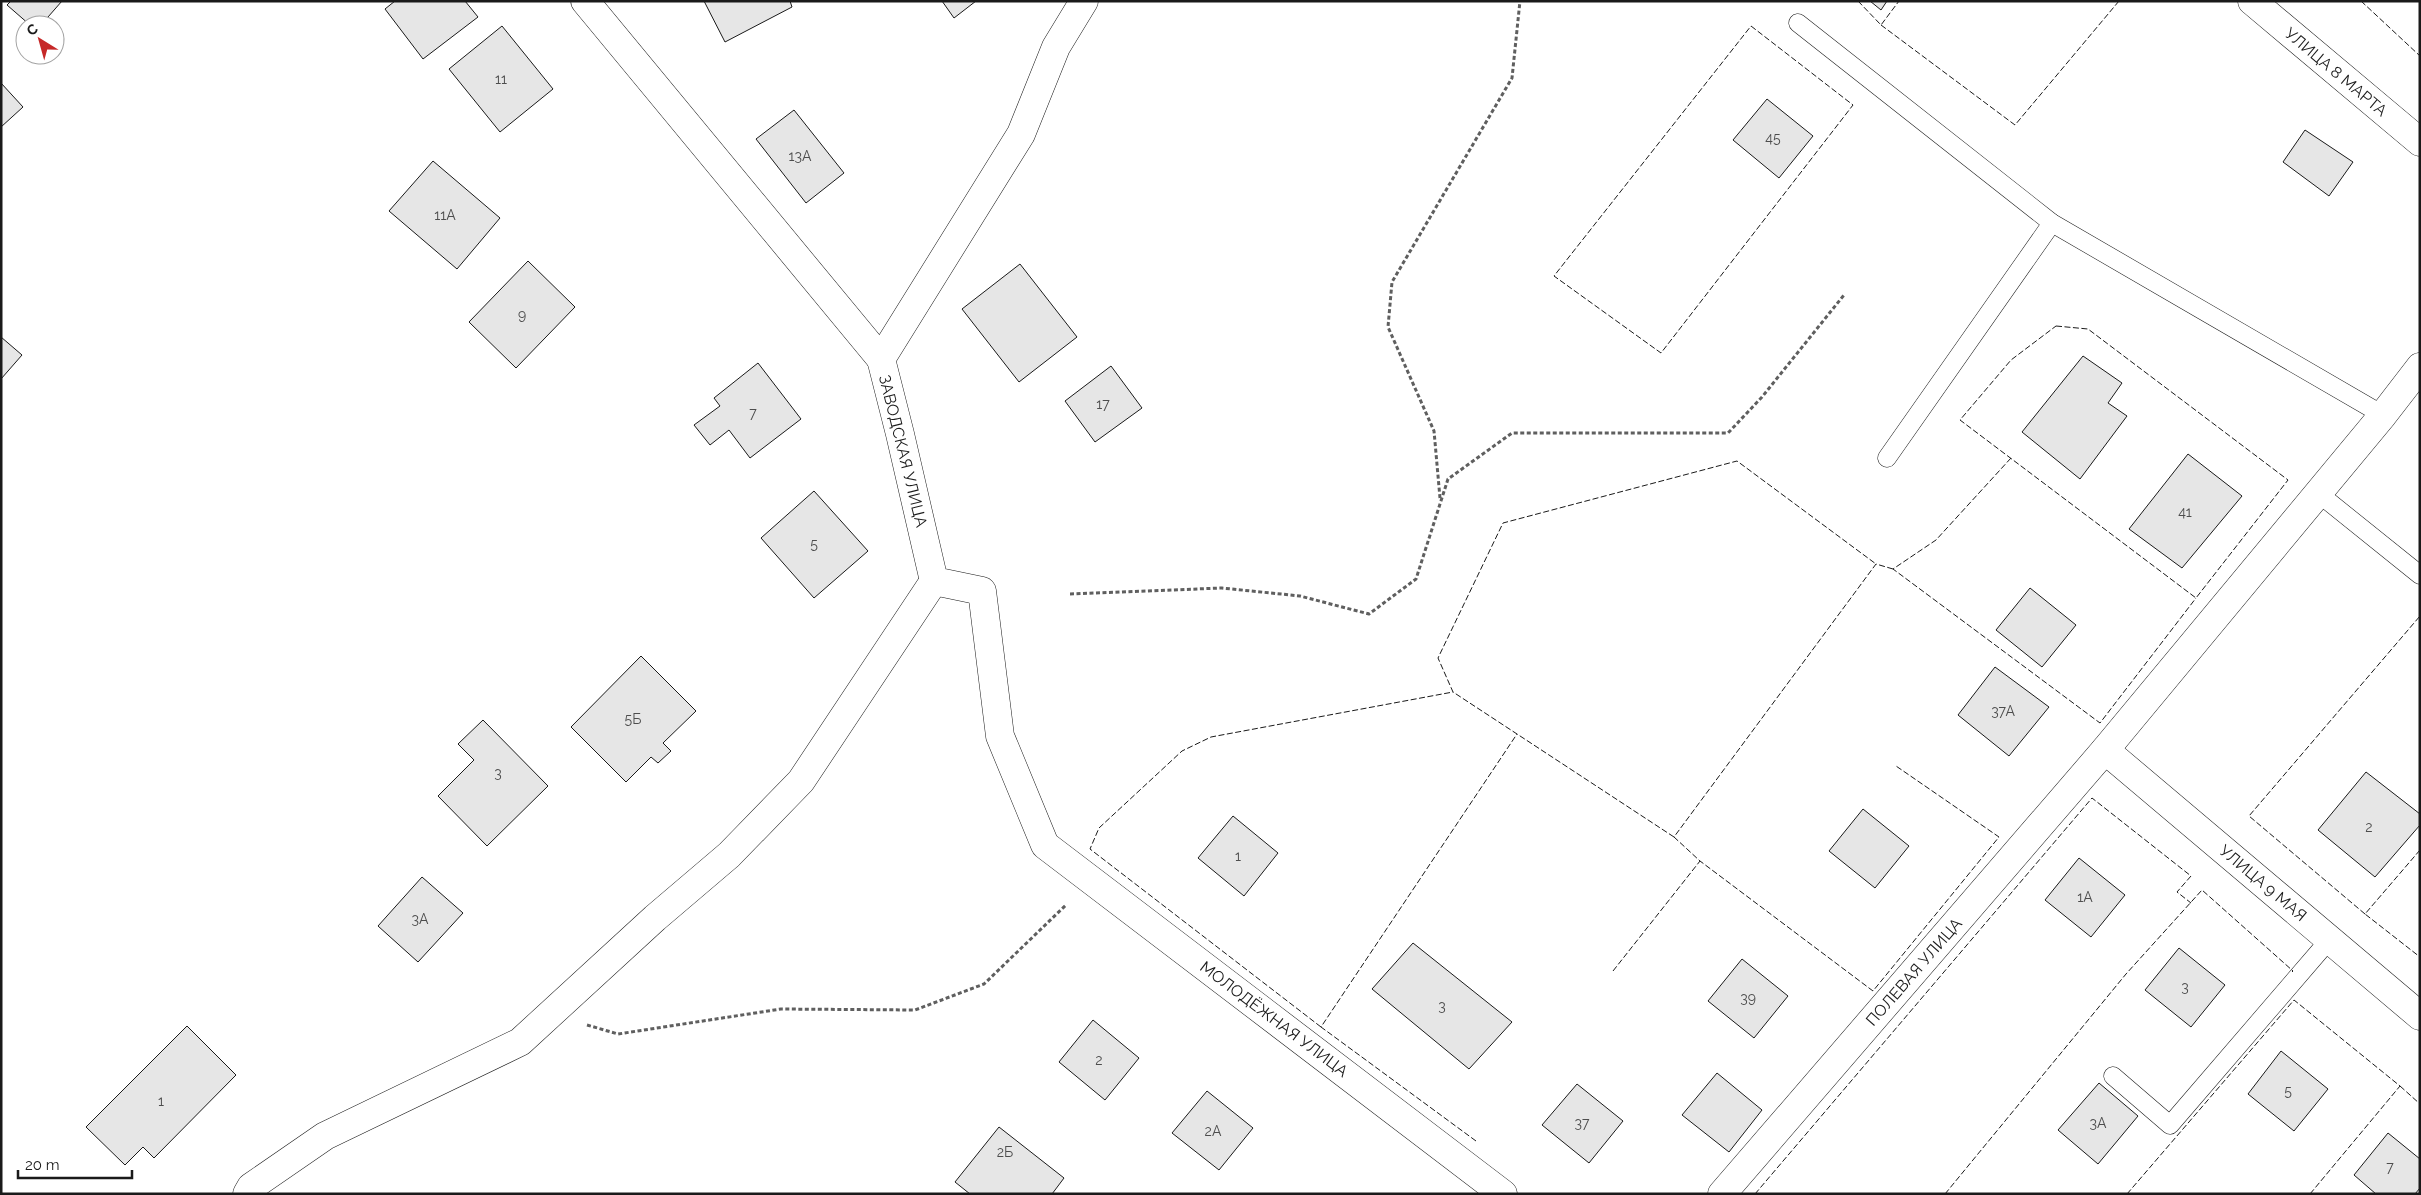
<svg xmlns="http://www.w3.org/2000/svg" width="2421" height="1195" font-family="Raleway,sans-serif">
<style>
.building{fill:#e6e6e6;stroke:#1a1a1a}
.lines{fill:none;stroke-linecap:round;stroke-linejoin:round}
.lane-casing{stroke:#1a1a1a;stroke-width:19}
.street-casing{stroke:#1a1a1a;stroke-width:29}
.path{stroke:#5f5f5f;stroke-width:3;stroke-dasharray:4 2.5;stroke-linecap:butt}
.lane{stroke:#fff;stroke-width:18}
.street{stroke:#fff;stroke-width:28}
.fence{stroke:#1a1a1a;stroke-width:1;stroke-dasharray:6 2.5;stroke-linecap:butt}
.labels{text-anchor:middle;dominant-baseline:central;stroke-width:4;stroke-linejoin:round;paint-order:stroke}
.number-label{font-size:14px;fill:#4d4d4d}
.street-label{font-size:16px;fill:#1a1a1a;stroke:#fff}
</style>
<rect width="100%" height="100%" fill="#fff"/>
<!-- building -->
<g class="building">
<polygon points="11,1 62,1 41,25 30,25 7,5"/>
<polygon points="395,1 465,1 478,17 423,59 385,9"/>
<polygon points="704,1 790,1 792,7 725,42"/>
<polygon points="942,1 976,1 954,18"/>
<polygon points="1870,1 1887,1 1881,10"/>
<polygon points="502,26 553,89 500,132 449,69"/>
<polygon points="1,83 23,107 1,127"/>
<polygon points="1767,99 1813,136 1779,178 1733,140"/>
<polygon points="794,110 844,173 806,203 756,139"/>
<polygon points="2305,130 2353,162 2329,196 2283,162"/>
<polygon points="433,161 500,218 457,269 389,211"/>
<polygon points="528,261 575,307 516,368 469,322"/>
<polygon points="1020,264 1077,337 1019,382 962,309"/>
<polygon points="1,337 22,355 1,379"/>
<polygon points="2083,356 2122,383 2108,403 2127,416 2080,479 2022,432"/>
<polygon points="758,363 801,419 750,458 729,430 710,445 694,425 720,406 714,398"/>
<polygon points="1111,366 1142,408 1095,442 1065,401"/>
<polygon points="2188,454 2242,496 2182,568 2129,529"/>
<polygon points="814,491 868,551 814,598 761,538"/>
<polygon points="2030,588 2076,625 2042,667 1996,630"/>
<polygon points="641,656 696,711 663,743 671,751 658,763 651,757 626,782 571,727"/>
<polygon points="1995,667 2049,707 2009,756 1958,715"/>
<polygon points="483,720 548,786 487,846 438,796 474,760 458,744"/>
<polygon points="2366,772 2420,814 2420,825 2375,877 2318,830"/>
<polygon points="1863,809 1909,846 1875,888 1829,851"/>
<polygon points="1233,816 1278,853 1244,896 1198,858"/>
<polygon points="2079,858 2125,895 2091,937 2045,900"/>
<polygon points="422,877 463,913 418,962 378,926"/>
<polygon points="1413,943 1512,1022 1469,1069 1372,989"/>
<polygon points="2179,948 2225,985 2191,1027 2145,990"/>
<polygon points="1742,959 1788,996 1754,1038 1708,1001"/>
<polygon points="1093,1020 1139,1058 1105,1100 1059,1062"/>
<polygon points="187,1026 236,1075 154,1158 143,1147 125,1165 86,1127"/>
<polygon points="2281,1051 2328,1089 2294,1131 2248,1094"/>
<polygon points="1717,1073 1762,1110 1729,1152 1682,1115"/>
<polygon points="2099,1083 2138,1116 2098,1164 2058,1130"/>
<polygon points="1577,1084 1623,1121 1589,1163 1542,1125"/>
<polygon points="1207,1091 1253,1128 1219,1170 1172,1133"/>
<polygon points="999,1127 1064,1178 1052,1194 970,1194 955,1182"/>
<polygon points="2388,1133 2420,1159 2420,1188 2415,1194 2376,1194 2354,1175"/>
</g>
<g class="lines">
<defs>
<g id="lane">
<polyline points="1798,23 2052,223 2383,415"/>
<polyline points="1887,458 2052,223"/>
<polyline points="2318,493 2420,575"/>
<polyline points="2113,1076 2170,1125 2330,939"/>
</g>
<g id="street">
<polyline points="585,1 881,359"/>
<polyline points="1084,1 1056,47 1021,134 881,359 900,434 934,581 982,591 1000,736 1045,845 1503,1194"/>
<polyline points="2252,1 2420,142"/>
<polyline points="2105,750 2420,1016"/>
<polyline points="247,1194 251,1187 325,1136 520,1042 655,918 729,855 801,781 934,581"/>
<polyline points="1722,1194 2105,750 2383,415 2420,367"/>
</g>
</defs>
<!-- lane casing -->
<use href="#lane" class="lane-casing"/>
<!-- street casing -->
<use href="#street" class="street-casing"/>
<!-- path -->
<g class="path">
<polyline points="1440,498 1434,431 1388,327 1392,282 1512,78 1520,1"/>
<polyline points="1070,594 1222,588 1300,596 1369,614 1416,579 1448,479 1512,433 1728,433 1762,397 1844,295"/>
<polyline points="587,1025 618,1034 781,1009 915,1010 984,984 1066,905"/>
</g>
<!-- lane -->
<use href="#lane" class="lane"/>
<!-- street -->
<use href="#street" class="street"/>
<!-- fence -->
<g class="fence">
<polyline points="1858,1 1881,25 1899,1"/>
<polyline points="2361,1 2420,56"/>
<polyline points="1881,25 2015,125 2119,1"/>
<polygon points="1751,26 1853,105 1661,353 1554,276"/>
<polygon points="2056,326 2088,329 2288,480 2196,598 1960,420 2011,360"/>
<polyline points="2011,458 1936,540 1893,569 2100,723 2196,598"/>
<polyline points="1893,569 1876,564 1674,837 1700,861 1873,991 1999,837 1896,766"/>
<polyline points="1674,837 1453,692 1438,658 1503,523 1737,461 1876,564"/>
<polyline points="2420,850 2365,914 2420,957"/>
<polyline points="2365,914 2249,816 2420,616"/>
<polyline points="1613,971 1700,861"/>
<polyline points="1321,1027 1090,849 1099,828 1182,751 1211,737 1453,692"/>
<polyline points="2400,1086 2420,1104"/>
<polyline points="1476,1141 1321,1027 1517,734"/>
<polyline points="1755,1194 2092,798 2191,876 2177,892 2191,903"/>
<polyline points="1945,1194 2126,974 2202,890 2293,971 2292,972"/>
<polyline points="2127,1194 2294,1000 2400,1086 2310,1194"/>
</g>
</g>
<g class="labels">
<!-- number labels -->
<g class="number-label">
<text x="501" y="79">11</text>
<text x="1773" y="138">45</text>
<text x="800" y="156">13А</text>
<text x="445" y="215">11А</text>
<text x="522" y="315">9</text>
<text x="1103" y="404">17</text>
<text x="753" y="413">7</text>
<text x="2185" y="512">41</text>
<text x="814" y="544">5</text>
<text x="2003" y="711">37А</text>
<text x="633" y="719">5Б</text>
<text x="498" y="773">3</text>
<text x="2369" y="827">2</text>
<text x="1238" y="856">1</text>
<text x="2085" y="897">1А</text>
<text x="420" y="919">3А</text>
<text x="2185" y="987">3</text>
<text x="1748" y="998">39</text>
<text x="1442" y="1006">3</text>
<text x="1099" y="1060">2</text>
<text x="2288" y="1091">5</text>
<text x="161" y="1101">1</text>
<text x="1582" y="1123">37</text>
<text x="2098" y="1123">3А</text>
<text x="1213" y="1131">2А</text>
<text x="1005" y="1152">2Б</text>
<text x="2390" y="1167">7</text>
</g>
<!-- street labels -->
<g class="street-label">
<text transform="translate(2336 72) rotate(40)">УЛИЦА 8 МАРТА</text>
<text transform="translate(903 451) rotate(76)">ЗАВОДСКАЯ УЛИЦА</text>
<text transform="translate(2263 883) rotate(40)">УЛИЦА 9 МАЯ</text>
<text transform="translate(1914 972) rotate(-49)">ПОЛЕВАЯ УЛИЦА</text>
<text transform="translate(1274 1019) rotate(37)">МОЛОДЁЖНАЯ УЛИЦА</text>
</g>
</g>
<!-- border -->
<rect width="2421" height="1195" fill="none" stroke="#1a1a1a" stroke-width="5"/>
<!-- north arrow -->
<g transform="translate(40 40) rotate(323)"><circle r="24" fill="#ffffff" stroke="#a3a3a3"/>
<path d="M0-4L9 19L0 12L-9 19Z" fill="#c62828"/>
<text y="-8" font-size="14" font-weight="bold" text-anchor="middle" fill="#1a1a1a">С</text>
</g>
<!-- scale -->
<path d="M18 1170v8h114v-8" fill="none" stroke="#1a1a1a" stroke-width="2.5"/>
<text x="25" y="1170" font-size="15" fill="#1a1a1a" stroke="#ffffff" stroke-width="4" paint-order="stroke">20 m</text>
</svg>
